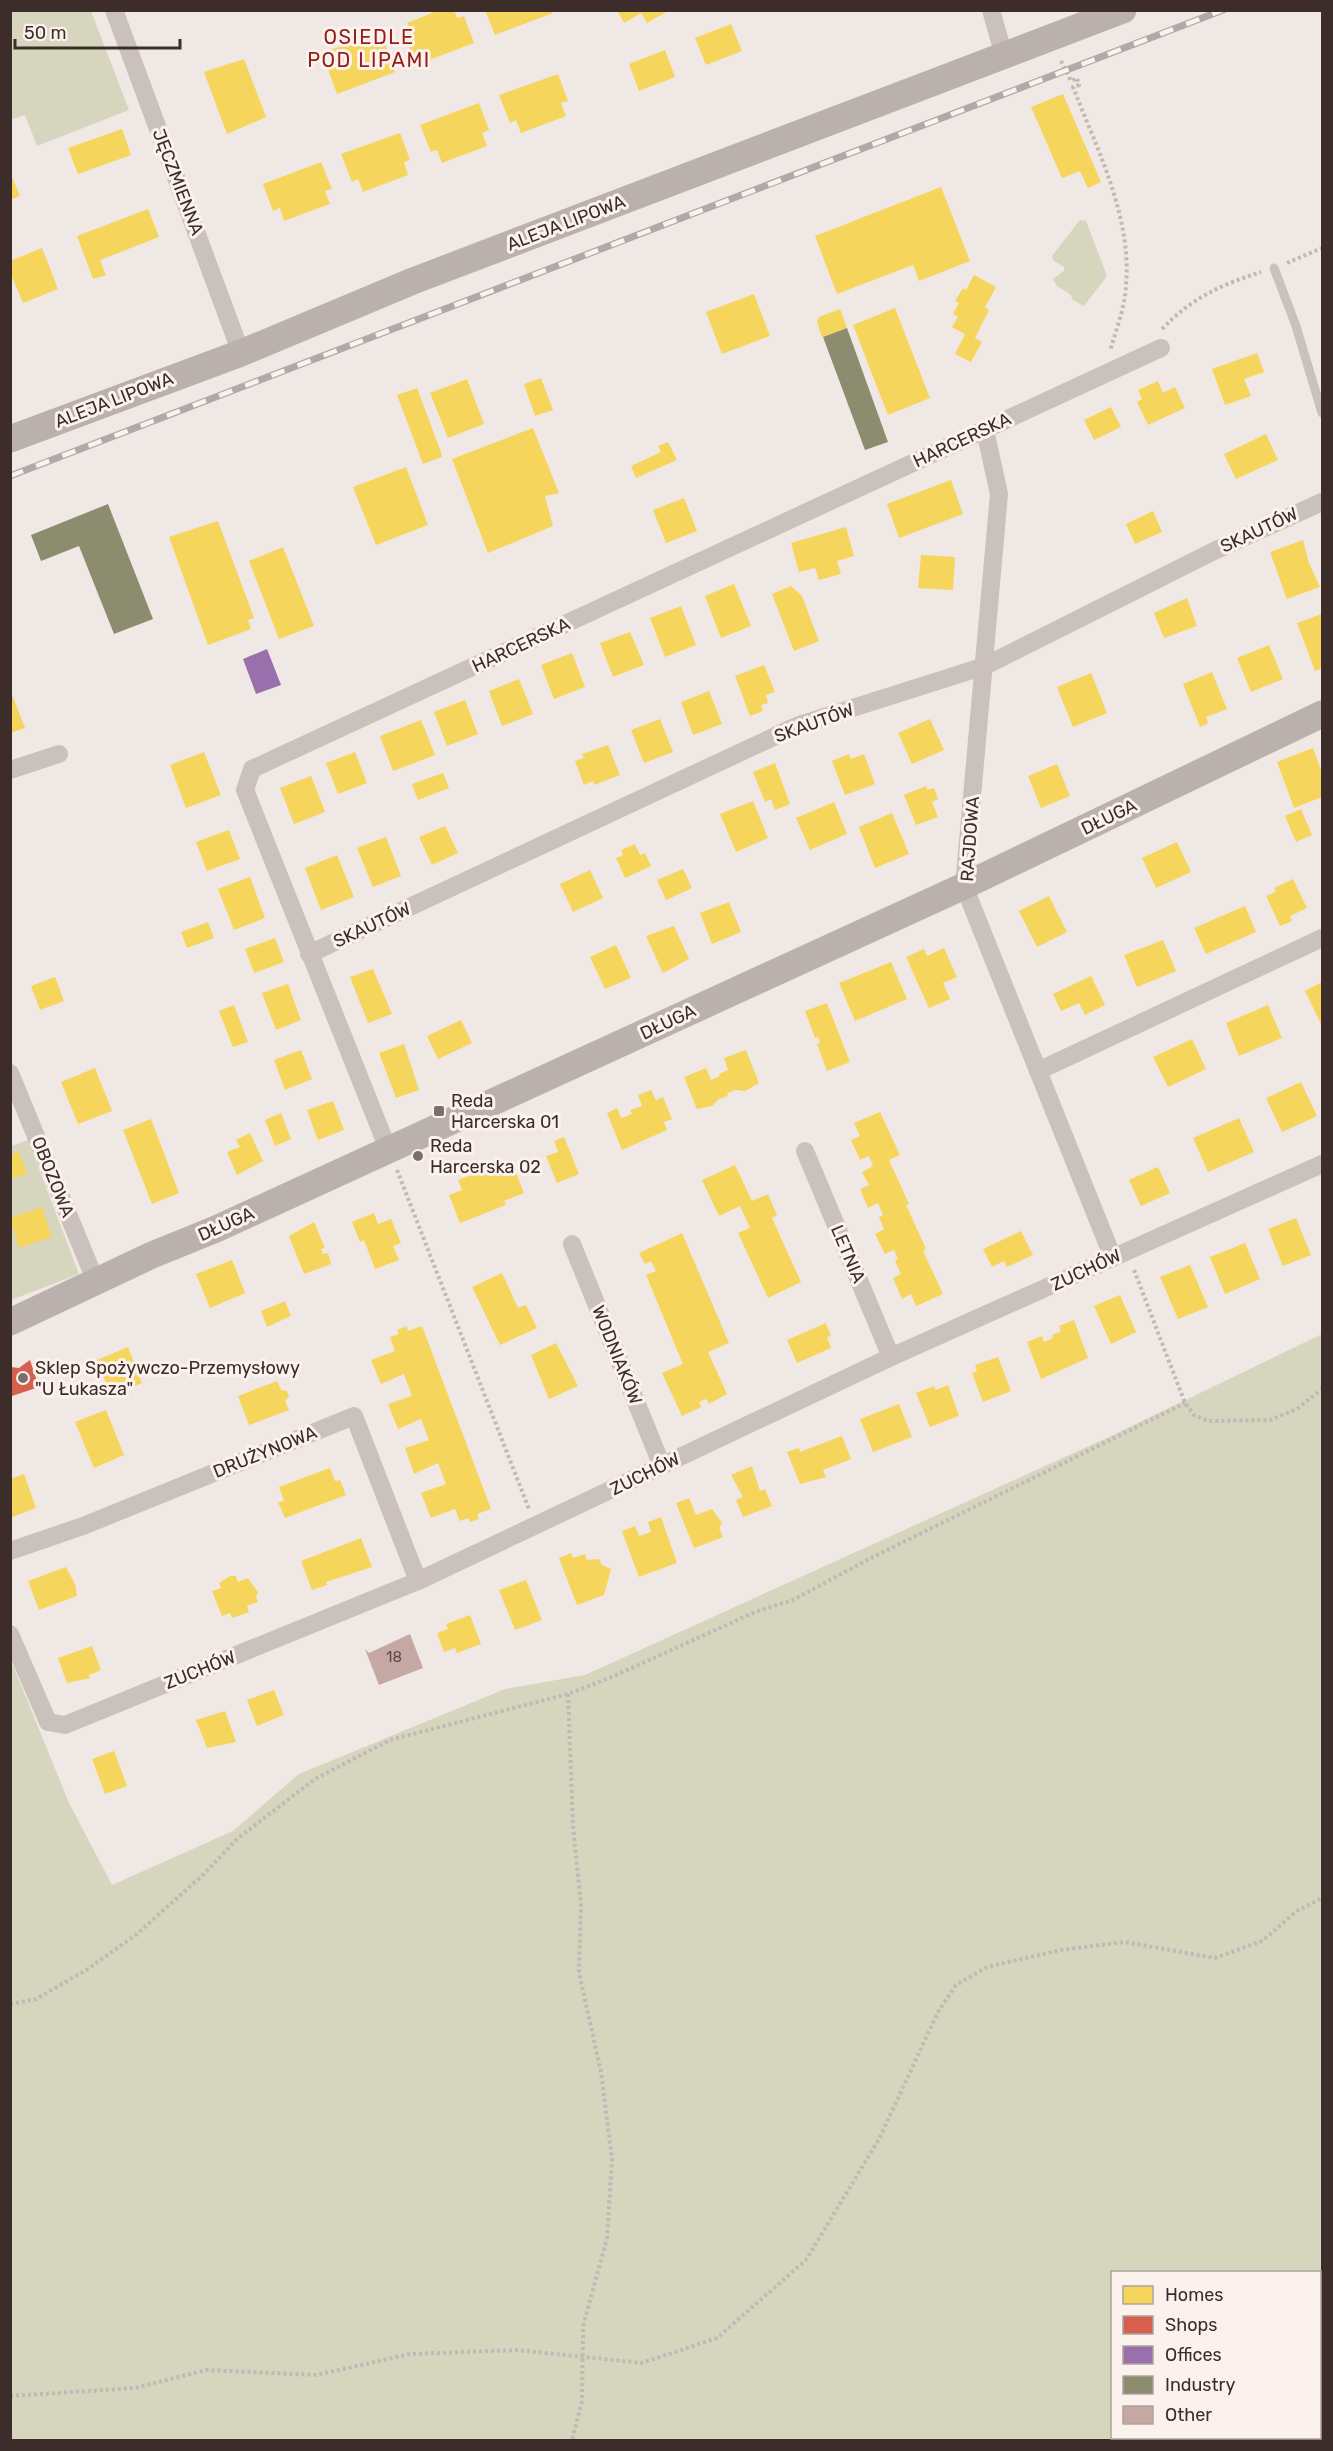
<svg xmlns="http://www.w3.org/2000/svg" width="1333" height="2451" font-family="Rubik,sans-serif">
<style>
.green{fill:#d6d5bd;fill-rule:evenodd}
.homes{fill:#f6d55c}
.shops{fill:#d6604d}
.offices{fill:#9970ab}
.industry{fill:#8c8c6e}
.building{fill:#c5a7a4}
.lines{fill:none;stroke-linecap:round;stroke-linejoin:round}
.path{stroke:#c2b8b5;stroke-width:4;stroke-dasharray:3 3;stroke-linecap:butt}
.lane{stroke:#cac0bc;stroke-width:9}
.street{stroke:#cac0bc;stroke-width:18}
.secondary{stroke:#bab0ad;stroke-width:27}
.rail-casing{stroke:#b1a9a7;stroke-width:7}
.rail{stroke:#fcf2ed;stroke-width:4.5;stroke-dasharray:14;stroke-linecap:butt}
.poi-dot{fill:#7b6e6b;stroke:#fcf2ed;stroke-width:2}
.labels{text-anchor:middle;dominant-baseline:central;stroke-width:6;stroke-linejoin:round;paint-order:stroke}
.number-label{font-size:15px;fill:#5e4b48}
.street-label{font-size:18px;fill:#3c2c2a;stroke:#fcf2ed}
.poi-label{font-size:18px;fill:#3c2c2a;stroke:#fcf2ed;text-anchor:start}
.neighbourhood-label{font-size:20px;letter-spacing:1.5px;fill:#921e1b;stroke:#fcf2ed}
</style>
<rect width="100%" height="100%" fill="#f0e8e4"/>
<!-- green -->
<g class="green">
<polygon points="11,10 91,11 129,110 37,146 25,115 11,120"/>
<polygon points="1080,220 1086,221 1107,276 1084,306 1073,300 1070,294 1057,286 1053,279 1064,271 1064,267 1053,260 1052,256"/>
<polygon points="28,1140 79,1274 11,1300 11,1146"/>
<path d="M 1322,1334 L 1322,2440 L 11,2440 L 10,1658 L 69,1803 L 112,1885 L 233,1831 L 299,1774 L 505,1689 L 585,1675 L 1109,1437 ZM 1112,2272 L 1320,2272 L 1320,2438 L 1112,2438 Z"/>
</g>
<!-- homes -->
<g class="homes">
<polygon points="439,10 454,10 457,18 464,16 474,43 416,65 405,38 412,35 407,23"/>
<polygon points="485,10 552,10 553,13 495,35"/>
<polygon points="617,10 670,10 647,23 641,13 624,23"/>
<polygon points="731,24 742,51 706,65 695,38"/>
<polygon points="374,34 379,47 385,44 395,72 337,94 327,67 333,64 328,51"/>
<polygon points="665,50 675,77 639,91 629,64"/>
<polygon points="244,59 266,117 227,134 204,72"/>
<polygon points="558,74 568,101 561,103 566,116 521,133 516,120 510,123 499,95"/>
<polygon points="1063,94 1101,182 1088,188 1080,171 1062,178 1031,107"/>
<polygon points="479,103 489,130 482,133 487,146 442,163 437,150 431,152 420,125"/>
<polygon points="122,129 131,155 78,174 68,148"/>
<polygon points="400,133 410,160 404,162 408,175 363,192 358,179 352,182 341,154"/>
<polygon points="321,162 332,189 325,191 330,204 284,221 280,208 273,211 263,184"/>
<polygon points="10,172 20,196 10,200"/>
<polygon points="941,187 970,261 919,281 913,265 837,294 815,236"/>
<polygon points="148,209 159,237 100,260 106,275 93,279 77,236"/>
<polygon points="42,248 58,289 23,303 10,272 10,261"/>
<polygon points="974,275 996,287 985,307 989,310 975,338 982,342 971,362 955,354 965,334 952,327 958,317 953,314 959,303 955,301 963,288 966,290"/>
<polygon points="754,294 770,336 722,354 706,312"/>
<polygon points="895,308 930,398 888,415 853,325"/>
<polygon points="840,309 847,328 822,337 817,322 819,317"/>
<polygon points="1257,353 1264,372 1244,379 1251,396 1225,405 1212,369"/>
<polygon points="541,378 553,410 535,416 524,384"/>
<polygon points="467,379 484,424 448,438 430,393"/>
<polygon points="1158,381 1163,393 1175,387 1185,408 1148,425 1137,402 1142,399 1138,390"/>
<polygon points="417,388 441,452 442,457 423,464 397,395"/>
<polygon points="1111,407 1121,427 1094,440 1084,420"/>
<polygon points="533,428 559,493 545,496 553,526 488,553 452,459"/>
<polygon points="1266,434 1278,460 1236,479 1224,454"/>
<polygon points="668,442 677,460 636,478 631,466 661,452 658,446"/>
<polygon points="406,467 428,525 376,545 353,487"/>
<polygon points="951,480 963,514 899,538 887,504"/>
<polygon points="684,498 697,531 666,543 653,510"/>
<polygon points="1153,511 1162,532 1135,544 1126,524"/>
<polygon points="218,521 254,618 248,620 251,629 208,645 169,537"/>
<polygon points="846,527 854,556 837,561 841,574 819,580 815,568 799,572 791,543"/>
<polygon points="1303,540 1309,563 1320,587 1287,599 1270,552"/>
<polygon points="283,547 314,626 279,639 249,561"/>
<polygon points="921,555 955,557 953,590 918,588"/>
<polygon points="734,584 751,626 721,638 705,596"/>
<polygon points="791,586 802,596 819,641 794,651 772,594"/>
<polygon points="1187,598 1197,626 1164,638 1154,613"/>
<polygon points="681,606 696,645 665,657 650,618"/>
<polygon points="1322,614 1322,668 1315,671 1297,623"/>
<polygon points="630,632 644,665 613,677 600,643"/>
<polygon points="1269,645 1283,679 1251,692 1237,658"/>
<polygon points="572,653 585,687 554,699 541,665"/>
<polygon points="764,665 775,692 766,695 768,703 761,705 763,711 750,716 735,676"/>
<polygon points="1212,672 1227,709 1206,717 1208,723 1200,727 1183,684"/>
<polygon points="1091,673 1107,713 1073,727 1057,687"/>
<polygon points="519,679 533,714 502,726 489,691"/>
<polygon points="10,689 25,728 10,733"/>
<polygon points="709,691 722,724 693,735 681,702"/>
<polygon points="465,700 478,734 447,746 434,712"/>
<polygon points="660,719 673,752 644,763 631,730"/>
<polygon points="930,719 944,750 912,764 898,733"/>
<polygon points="421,720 435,755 393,771 380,736"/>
<polygon points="608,745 620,775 594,785 593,781 584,785 575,761 584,758 582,754"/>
<polygon points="1313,748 1322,773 1322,797 1294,808 1277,762"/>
<polygon points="204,752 221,795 186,808 170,765"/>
<polygon points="355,752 367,783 338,794 326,763"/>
<polygon points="849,754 851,759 864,754 875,784 845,795 832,761"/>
<polygon points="775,763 790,804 775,810 771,799 765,802 753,772"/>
<polygon points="1057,764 1070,796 1041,808 1028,776"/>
<polygon points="443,773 449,788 418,800 412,784"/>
<polygon points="311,776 325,812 294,824 280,788"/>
<polygon points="926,786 927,790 934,788 938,799 932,802 938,817 916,825 904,795"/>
<polygon points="753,801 768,838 736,852 720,814"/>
<polygon points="834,802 847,834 810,850 796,818"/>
<polygon points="1301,809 1312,835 1296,842 1285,816"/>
<polygon points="892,813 909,854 875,868 859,827"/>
<polygon points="445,826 458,853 432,865 419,837"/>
<polygon points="229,830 240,859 207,871 196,842"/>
<polygon points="386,837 401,876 373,887 357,848"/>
<polygon points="1177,842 1191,872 1156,888 1142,858"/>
<polygon points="635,844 640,855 645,853 651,866 625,878 616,858 623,855 621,850"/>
<polygon points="337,855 354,897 321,910 305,868"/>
<polygon points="683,869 692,888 666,900 657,880"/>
<polygon points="590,870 603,898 573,912 560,884"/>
<polygon points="250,877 265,918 234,930 218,889"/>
<polygon points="1293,879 1307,908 1290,916 1292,921 1280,926 1266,896 1276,892 1274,888"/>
<polygon points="1049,896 1067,932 1037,947 1019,911"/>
<polygon points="729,902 741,932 712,944 700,913"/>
<polygon points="1245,906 1256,932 1206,954 1194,928"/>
<polygon points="208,922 214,938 187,948 181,932"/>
<polygon points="674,926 689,959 663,973 646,936"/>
<polygon points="275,938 284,962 254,973 245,949"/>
<polygon points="1163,940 1176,971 1137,987 1124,955"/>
<polygon points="616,945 631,978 605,989 590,957"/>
<polygon points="944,948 957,977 943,983 950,999 929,1008 906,957 924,949 927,956"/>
<polygon points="891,962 907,999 855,1021 839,983"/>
<polygon points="373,969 392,1014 368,1023 350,977"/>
<polygon points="1091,976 1105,1005 1085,1015 1079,1003 1061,1011 1053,994"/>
<polygon points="55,977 64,1001 40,1010 31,986"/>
<polygon points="1322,982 1322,1023 1321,1024 1305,991"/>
<polygon points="288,984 301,1020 276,1030 262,993"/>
<polygon points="827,1003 850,1062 827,1071 817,1044 820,1043 818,1037 815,1038 805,1011"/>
<polygon points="234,1005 248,1042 233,1047 219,1011"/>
<polygon points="1268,1005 1282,1038 1239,1056 1226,1023"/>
<polygon points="461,1020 472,1043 438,1059 427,1036"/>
<polygon points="1192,1039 1206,1069 1168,1087 1153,1057"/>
<polygon points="404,1044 419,1090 396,1098 379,1053"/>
<polygon points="301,1050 312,1079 285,1090 274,1060"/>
<polygon points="746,1050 759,1083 745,1091 736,1090 727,1093 728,1096 719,1099 712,1106 697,1109 684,1077 706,1068 711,1080 720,1076 719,1074 728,1070 724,1058"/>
<polygon points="95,1068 112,1111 78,1124 61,1082"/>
<polygon points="1301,1082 1317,1116 1282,1132 1266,1098"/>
<polygon points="651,1090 656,1100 663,1097 672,1119 664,1122 667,1130 622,1150 607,1113 617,1108 621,1118 632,1114 630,1110 642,1106 638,1095"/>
<polygon points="333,1101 344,1130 318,1140 307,1110"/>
<polygon points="880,1112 900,1155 889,1160 909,1204 906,1205 926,1249 923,1251 943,1294 916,1306 911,1294 902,1299 893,1278 901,1274 895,1261 898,1259 894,1250 885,1254 875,1234 884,1229 879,1217 883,1215 878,1203 868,1208 860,1189 869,1185 862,1172 873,1166 869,1156 860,1160 851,1140 860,1136 854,1123"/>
<polygon points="281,1113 291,1139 275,1146 265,1120"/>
<polygon points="1239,1118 1254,1152 1208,1172 1193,1138"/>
<polygon points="151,1119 179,1193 152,1204 123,1130"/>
<polygon points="250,1133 263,1161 237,1175 227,1152 240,1147 236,1140"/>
<polygon points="564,1137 579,1174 557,1183 546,1156 558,1152 554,1141"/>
<polygon points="19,1152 27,1173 10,1180 10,1155"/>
<polygon points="511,1160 524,1193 504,1201 506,1205 460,1223 449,1195 462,1190 458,1180"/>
<polygon points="735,1165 752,1201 768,1194 777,1215 772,1218 801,1282 768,1298 738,1233 750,1228 740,1206 719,1216 702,1180"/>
<polygon points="1158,1167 1170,1193 1141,1206 1129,1180"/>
<polygon points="42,1207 52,1237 19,1248 10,1218"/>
<polygon points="374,1213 378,1224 391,1219 401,1243 393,1246 399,1260 375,1269 364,1240 360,1242 352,1222"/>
<polygon points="1296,1218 1311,1255 1283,1266 1268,1229"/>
<polygon points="314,1222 325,1248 321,1249 323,1254 328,1253 331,1264 304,1274 289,1236"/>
<polygon points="1021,1231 1033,1255 1007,1267 1004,1261 992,1267 983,1249"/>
<polygon points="682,1233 729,1343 708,1352 727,1394 709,1404 706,1399 699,1402 701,1407 682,1416 662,1373 683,1364 646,1275 656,1271 651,1261 645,1264 639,1253"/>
<polygon points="1245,1243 1260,1279 1225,1294 1210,1257"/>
<polygon points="232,1260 245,1293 210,1308 196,1274"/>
<polygon points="1190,1265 1208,1307 1178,1319 1160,1277"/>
<polygon points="502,1273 518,1308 526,1305 537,1328 500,1345 472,1287"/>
<polygon points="1120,1295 1136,1332 1111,1344 1094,1306"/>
<polygon points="285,1301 291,1316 267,1327 261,1311"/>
<polygon points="1074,1320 1088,1358 1041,1379 1027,1342 1042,1336 1044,1342 1053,1338 1052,1335 1061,1331 1059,1326"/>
<polygon points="826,1323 831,1336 827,1337 831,1348 797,1363 787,1340"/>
<polygon points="407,1326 408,1331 422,1326 491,1509 477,1514 479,1519 470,1522 468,1518 460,1521 455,1509 431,1518 421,1493 446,1484 438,1463 414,1474 405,1448 429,1440 421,1419 398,1429 388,1404 412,1396 404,1374 381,1384 371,1360 395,1351 390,1337 399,1334 397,1330"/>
<polygon points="556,1343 578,1386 549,1399 531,1355"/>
<polygon points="128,1347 142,1383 111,1396 97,1360"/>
<polygon points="998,1357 1011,1391 983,1402 972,1373 977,1371 975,1365"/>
<polygon points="277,1381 281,1390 287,1391 289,1397 285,1401 289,1410 249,1425 238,1396"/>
<polygon points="948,1385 959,1416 930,1427 916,1393 934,1386 936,1390"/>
<polygon points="899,1404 912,1437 873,1452 860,1419"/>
<polygon points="106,1410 124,1455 94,1468 75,1422"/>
<polygon points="842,1436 851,1459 823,1470 826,1477 800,1484 787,1452 799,1448 800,1452"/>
<polygon points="752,1466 760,1491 765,1489 772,1506 743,1517 736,1500 743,1497 731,1475"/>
<polygon points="330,1468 335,1481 340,1480 346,1495 285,1518 278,1502 284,1501 279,1487"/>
<polygon points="24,1474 36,1508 10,1518 10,1479"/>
<polygon points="689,1498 696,1515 712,1509 722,1523 719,1528 723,1537 694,1548 676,1503"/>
<polygon points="661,1517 677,1563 639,1577 622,1531 635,1526 639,1536 651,1532 648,1522"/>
<polygon points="361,1538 372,1567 326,1582 327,1585 312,1590 301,1561"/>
<polygon points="571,1553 573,1558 585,1554 587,1560 599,1559 602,1565 611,1569 604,1595 577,1605 559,1558"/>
<polygon points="66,1567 75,1584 77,1596 39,1610 28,1581"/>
<polygon points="230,1576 236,1576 238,1582 248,1578 258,1592 256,1597 258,1602 247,1606 249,1612 232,1618 230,1613 222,1616 212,1591 221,1588 219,1583"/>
<polygon points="526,1580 542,1620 515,1630 499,1590"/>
<polygon points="470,1615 481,1644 457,1653 455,1648 444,1652 437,1633 448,1629 446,1624"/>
<polygon points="92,1646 101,1670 89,1675 90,1678 67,1683 58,1658"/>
<polygon points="274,1690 284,1715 257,1726 247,1700"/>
<polygon points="225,1711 236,1742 207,1748 196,1720"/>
<polygon points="114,1751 127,1786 105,1794 92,1759"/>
</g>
<!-- shops -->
<polygon class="shops" points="30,1360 39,1387 12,1396 10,1367 19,1368"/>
<!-- offices -->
<polygon class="offices" points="267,649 281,685 256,694 243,659"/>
<!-- industry -->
<g class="industry">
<polygon points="847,328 888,442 865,450 823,337"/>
<polygon points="108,504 153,619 114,634 79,546 41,561 31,535"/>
</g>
<!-- building -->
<polygon class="building" points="410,1634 423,1668 379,1685 365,1649 369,1653"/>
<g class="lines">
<!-- path -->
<g class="path">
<path d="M 1061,61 L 1071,81 L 1077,78 L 1079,85 L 1073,87 C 1097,149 1132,217 1126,285 C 1125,307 1116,330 1110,351"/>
<polyline points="1287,263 1322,248"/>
<path d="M 1162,329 C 1192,298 1220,285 1261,272"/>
<polyline points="397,1170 529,1509"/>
<polyline points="1134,1270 1185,1403 1194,1415 1208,1421 1270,1420 1297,1409 1322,1389"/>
<polyline points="568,1694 573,1826 581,1905 579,1973 601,2072 612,2159 607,2238 583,2326 582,2401 572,2440"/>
<polyline points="10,2004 36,1999 88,1969 137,1934 205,1873 237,1839 315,1779 390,1740 568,1694 614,1676 755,1612 793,1600 869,1559 1185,1403"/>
<polyline points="10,2396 135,2388 206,2370 317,2375 410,2354 517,2350 642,2363 717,2338 806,2260 879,2139 938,2012 956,1985 987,1967 1061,1950 1125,1942 1215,1958 1262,1941 1297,1911 1322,1898"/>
</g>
<!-- lane -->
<polyline class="lane" points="1274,268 1296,326 1322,413"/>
<!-- street -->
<g class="street">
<polyline points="114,10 241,353"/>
<polyline points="991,10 1004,56"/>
<polyline points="985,430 999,494 964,886 1113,1258"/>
<polyline points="10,770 59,754"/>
<polyline points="309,954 799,725 985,666 1216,550 1322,502"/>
<polyline points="1038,1071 1322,938"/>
<polyline points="10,1073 96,1282"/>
<polyline points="388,1149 245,790 252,769 1161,348"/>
<polyline points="805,1151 891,1357"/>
<polyline points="572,1244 662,1466"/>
<polyline points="10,1551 83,1526 354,1416 418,1581"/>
<polyline points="10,1634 48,1722 65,1725 418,1581 891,1357 1322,1164"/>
</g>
<!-- secondary -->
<g class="secondary">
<polyline points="10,439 241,353 413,281 1123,10"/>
<polyline points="10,1322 152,1255 216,1229 964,886 1322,714"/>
</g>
<defs>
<polyline id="rail" points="10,476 1223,10"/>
</defs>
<!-- rail casing -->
<use href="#rail" class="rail-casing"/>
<!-- rail -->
<use href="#rail" class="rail"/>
</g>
<!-- markers -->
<g class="poi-dot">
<rect x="433" y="1105" width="12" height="12" rx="3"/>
<circle cx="418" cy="1156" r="6"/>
<circle cx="23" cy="1378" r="6"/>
</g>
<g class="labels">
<!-- number labels -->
<g class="number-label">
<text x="394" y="1657">18</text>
</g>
<!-- street labels -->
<g class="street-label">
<text transform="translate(178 182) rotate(69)">JĘCZMIENNA</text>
<text transform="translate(566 223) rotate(-21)">ALEJA LIPOWA</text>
<text transform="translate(114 400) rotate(-21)">ALEJA LIPOWA</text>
<text transform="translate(962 440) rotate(-25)">HARCERSKA</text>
<text transform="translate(1259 530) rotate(-25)">SKAUTÓW</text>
<text transform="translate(521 645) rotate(-25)">HARCERSKA</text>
<text transform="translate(814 723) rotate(-20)">SKAUTÓW</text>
<text transform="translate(1109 817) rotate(-26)">DŁUGA</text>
<text transform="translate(970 839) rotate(-86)">RAJDOWA</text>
<text transform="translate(372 925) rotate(-25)">SKAUTÓW</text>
<text transform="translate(668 1022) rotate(-25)">DŁUGA</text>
<text transform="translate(53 1177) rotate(68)">OBOZOWA</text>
<text transform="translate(226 1224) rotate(-24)">DŁUGA</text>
<text transform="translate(848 1254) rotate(67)">LETNIA</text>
<text transform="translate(1086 1270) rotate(-25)">ZUCHÓW</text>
<text transform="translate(617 1355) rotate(68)">WODNIAKÓW</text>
<text transform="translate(265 1452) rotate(-22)">DRUŻYNOWA</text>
<text transform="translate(645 1474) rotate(-26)">ZUCHÓW</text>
<text transform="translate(200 1670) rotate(-22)">ZUCHÓW</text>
</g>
<!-- poi labels -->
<g class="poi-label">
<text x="451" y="1101">Reda<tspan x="451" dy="21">Harcerska 01</tspan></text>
<text x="430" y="1146">Reda<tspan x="430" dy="21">Harcerska 02</tspan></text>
<text x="35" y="1368">Sklep Spożywczo-Przemysłowy<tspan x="35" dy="21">"U Łukasza"</tspan></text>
</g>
<!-- neighbourhood labels -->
<g class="neighbourhood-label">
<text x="369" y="37">OSIEDLE<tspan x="369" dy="23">POD LIPAMI</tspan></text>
</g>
</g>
<!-- border -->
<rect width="1333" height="2451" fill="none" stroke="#3c2c2a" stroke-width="24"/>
<!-- legend -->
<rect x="1111" y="2271" width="210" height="168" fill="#fcf2ed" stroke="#afa39f" stroke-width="1.5"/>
<rect x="1123" y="2286" width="30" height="18" fill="#f6d55c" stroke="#afa39f" stroke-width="1.5"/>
<text x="1165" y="2301" font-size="18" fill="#3c2c2a">Homes</text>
<rect x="1123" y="2316" width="30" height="18" fill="#d6604d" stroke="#afa39f" stroke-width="1.5"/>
<text x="1165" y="2331" font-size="18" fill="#3c2c2a">Shops</text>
<rect x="1123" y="2346" width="30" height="18" fill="#9970ab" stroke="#afa39f" stroke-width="1.5"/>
<text x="1165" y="2361" font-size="18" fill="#3c2c2a">Offices</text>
<rect x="1123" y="2376" width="30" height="18" fill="#8c8c6e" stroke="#afa39f" stroke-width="1.5"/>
<text x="1165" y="2391" font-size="18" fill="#3c2c2a">Industry</text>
<rect x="1123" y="2406" width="30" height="18" fill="#c5a7a4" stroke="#afa39f" stroke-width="1.5"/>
<text x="1165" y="2421" font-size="18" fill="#3c2c2a">Other</text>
<!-- scale -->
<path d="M15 39v9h165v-9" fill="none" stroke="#3c2c2a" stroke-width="3"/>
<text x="24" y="39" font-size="18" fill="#3c2c2a" stroke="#fcf2ed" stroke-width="4.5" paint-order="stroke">50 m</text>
</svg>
